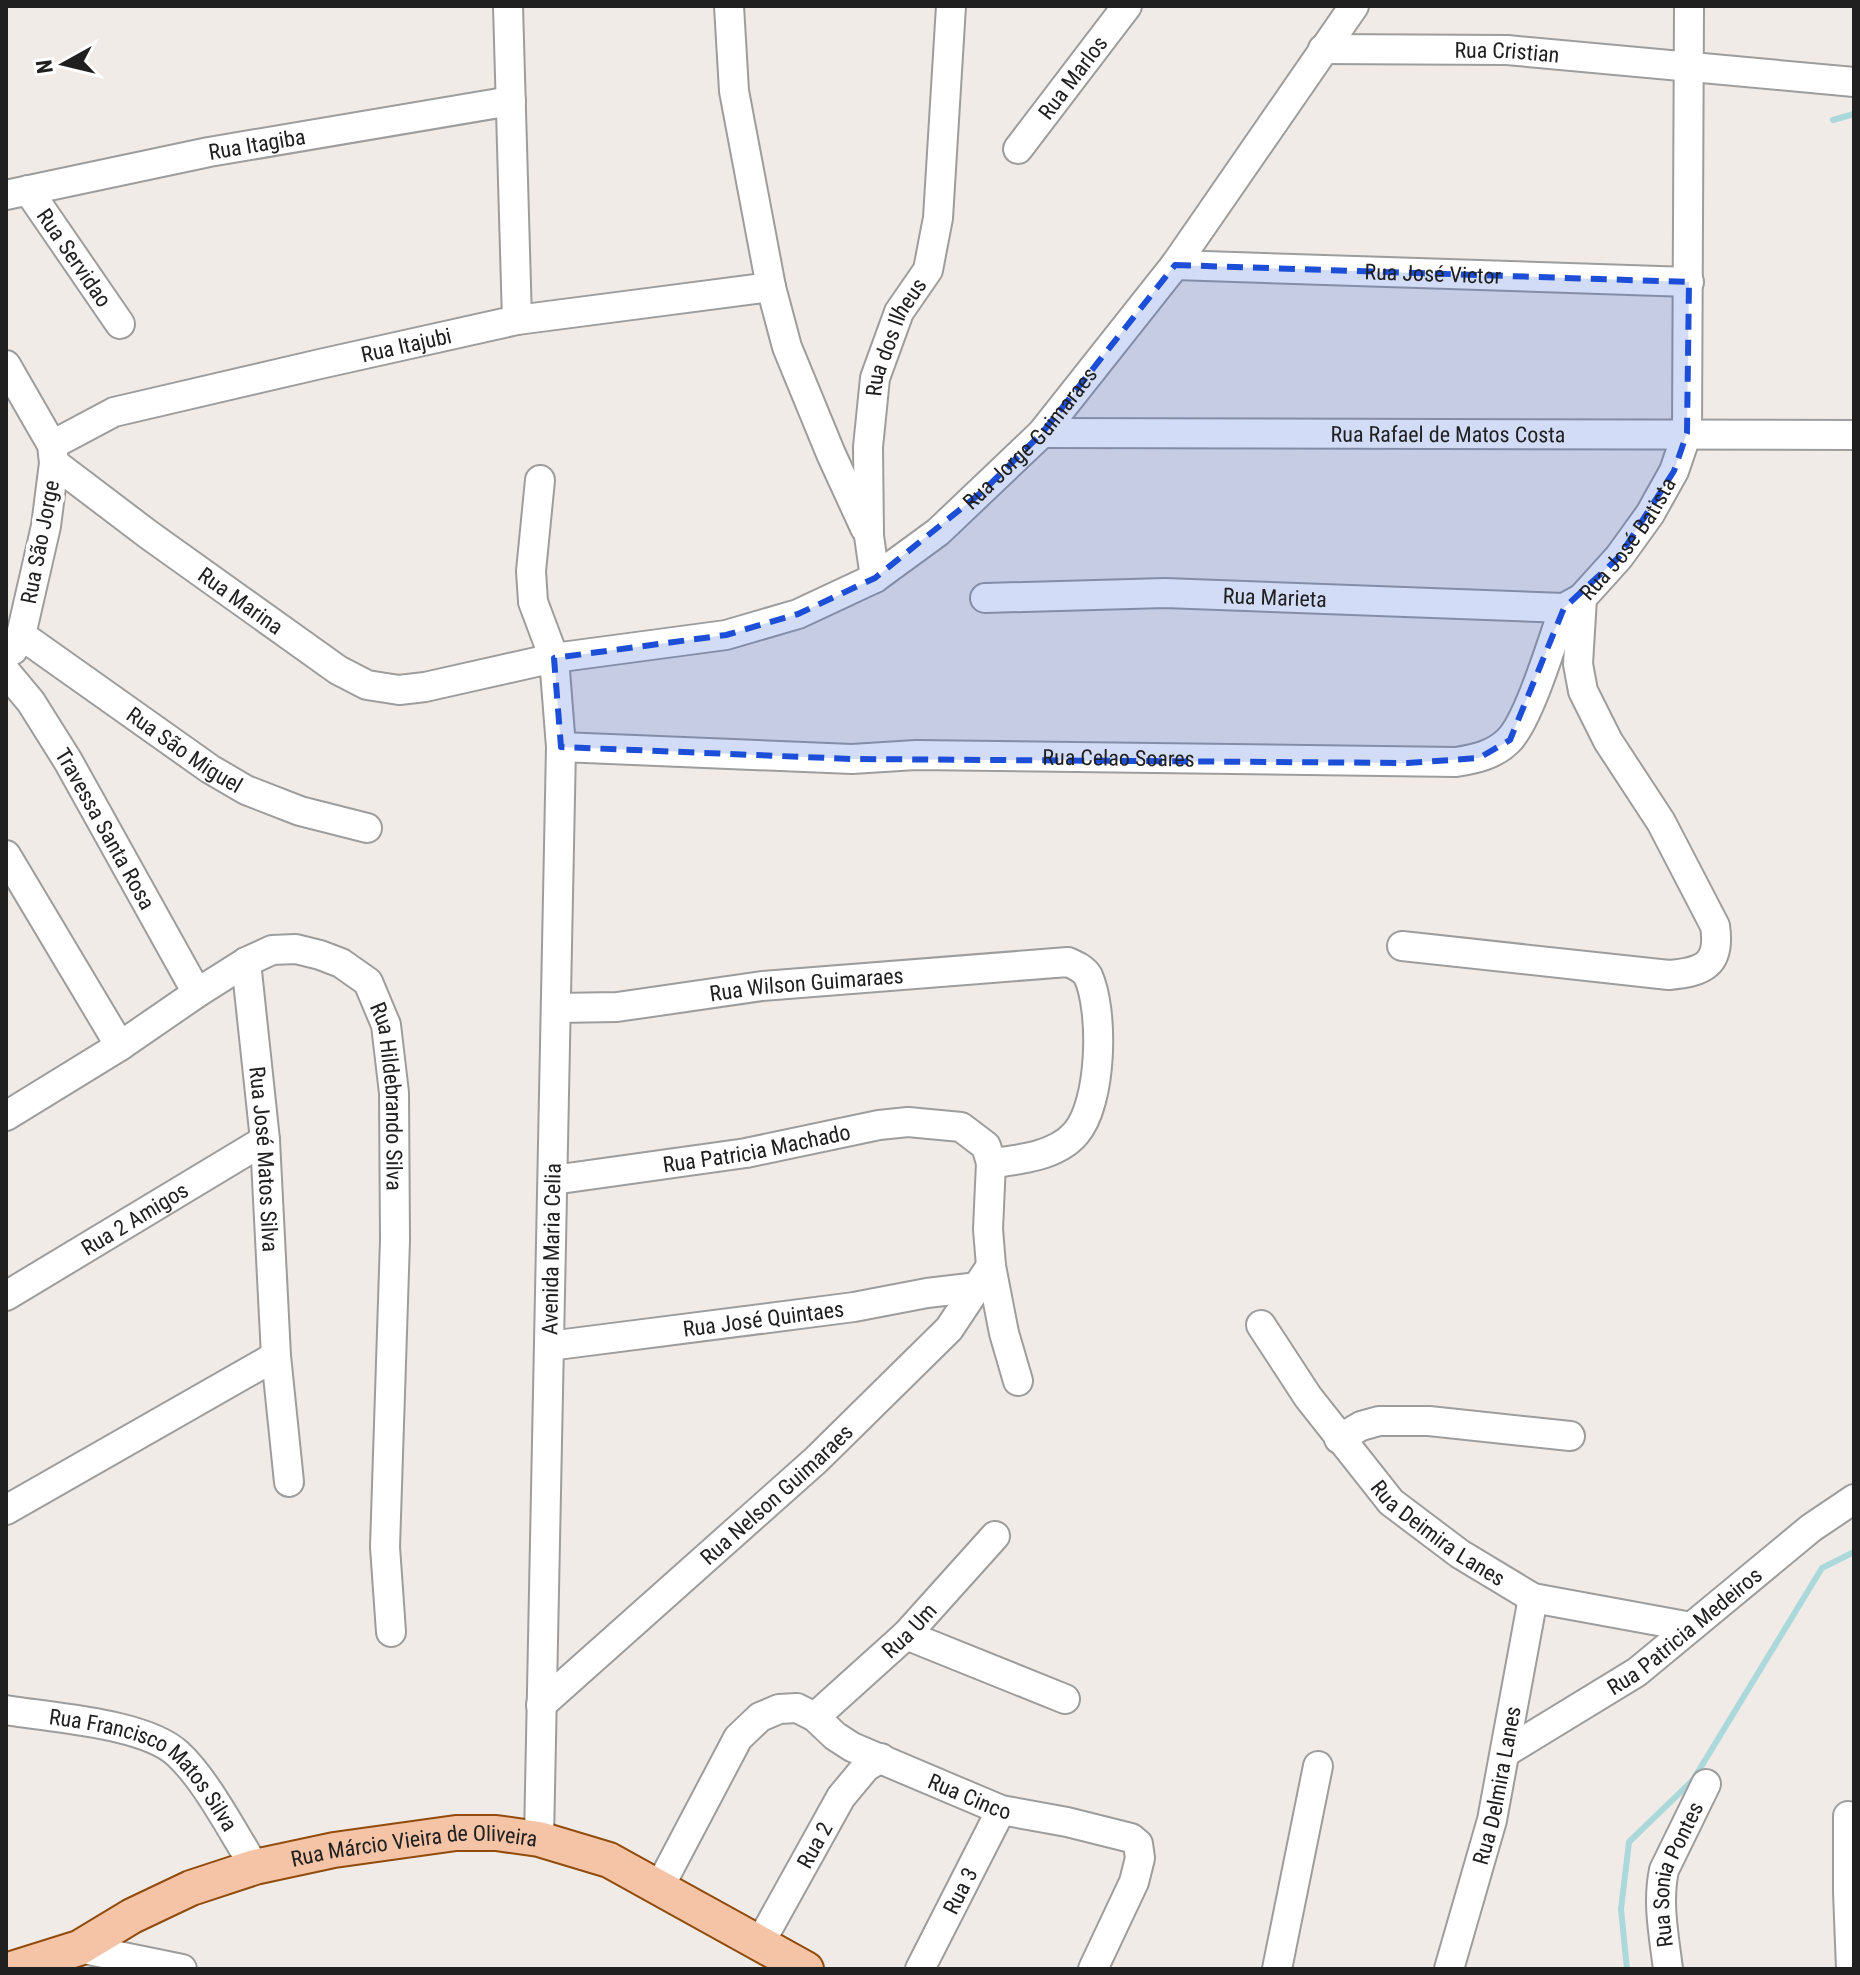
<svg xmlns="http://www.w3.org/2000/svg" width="1860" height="1975" font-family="'Roboto Condensed',sans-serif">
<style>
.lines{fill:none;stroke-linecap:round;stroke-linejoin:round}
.stream{stroke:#abd8da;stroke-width:6}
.minor-casing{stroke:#9d9d9d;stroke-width:32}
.major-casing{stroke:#914b0b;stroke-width:38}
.minor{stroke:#fff;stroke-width:28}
.major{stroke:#f5c4a7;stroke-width:34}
.marked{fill:#1d4ed8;fill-opacity:0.2;stroke:#1d4ed8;stroke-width:6;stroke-dasharray:16 10;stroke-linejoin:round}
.labels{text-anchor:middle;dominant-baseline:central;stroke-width:8;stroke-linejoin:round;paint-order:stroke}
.street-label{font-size:22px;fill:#202020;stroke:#fff}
</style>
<rect width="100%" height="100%" fill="#f0ebe7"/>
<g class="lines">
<!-- stream -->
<g class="stream">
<polyline points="1833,120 1854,114"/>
<polyline points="1627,1969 1621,1909 1629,1842 1693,1780 1822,1568 1854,1552"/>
</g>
<defs>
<g id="minor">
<polyline points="508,6 517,320"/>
<polyline points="729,6 734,91 771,287 787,347 831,454 865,528"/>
<path id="s1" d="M 1323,49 L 1507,50 L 1854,82"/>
<path id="s2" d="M 1018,149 L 1127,6"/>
<path id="s3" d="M 28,190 L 120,324"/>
<path id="s4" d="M 6,195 L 209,152 L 511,101"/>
<path id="s5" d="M 1175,265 L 1689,282"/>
<polyline points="6,365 52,445 54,463 46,526 21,635 13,650"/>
<path id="s6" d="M 1042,433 L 1854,435"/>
<path id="s7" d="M 52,445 L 114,412 L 320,364 L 517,320 L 771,287"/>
<path id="s8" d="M 54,463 L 149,535 L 338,670 L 367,685 L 399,690 L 425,687 L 554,658 L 726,635 L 798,614 L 875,578 L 938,532 L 1042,433 L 1175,265 L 1354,6"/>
<path id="s9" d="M 875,578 L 869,536 L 868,447 L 875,378 L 899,312 L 928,270 L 938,218 L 951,6"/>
<path id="s10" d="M 985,598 L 1165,593 L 1564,608"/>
<path id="s11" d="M 21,635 L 210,769 L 246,790 L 300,811 L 367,828"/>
<path id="s12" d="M 6,672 L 31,702 L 68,761 L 197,993"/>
<path id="s13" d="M 561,747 L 852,759 L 916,755 L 1456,762 C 1475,759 1494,755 1508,741 C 1529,721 1553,639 1564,608 L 1582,598"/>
<polyline points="6,855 120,1046"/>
<path id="s14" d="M 1402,946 L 1669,975 C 1703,972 1721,965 1715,926 L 1661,822 L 1608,741 L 1583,691 L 1578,664 L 1582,598 L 1619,557 L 1650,514 L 1674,471 L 1687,433 L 1689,6"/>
<path id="s15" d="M 246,962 L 265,1140 L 276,1356 L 289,1482"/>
<path id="s16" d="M 556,1008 L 617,1007 L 762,986 L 1068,962 C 1075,965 1084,969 1088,976 C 1104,1011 1102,1103 1076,1133 C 1057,1156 1019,1160 991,1163"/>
<path id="s17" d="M 6,1116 L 120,1046 L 197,993 L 246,962 L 272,950 L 296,949 L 320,955 L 341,963 L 368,982 L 386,1025 L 394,1093 L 395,1240 L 385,1547 L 391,1632"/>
<path id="s18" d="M 553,1180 L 746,1153 L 879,1125 L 908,1122 L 961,1127 L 986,1146 L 991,1163 L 988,1229 L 991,1266 L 1004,1333 L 1018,1381"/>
<path id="s19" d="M 6,1296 L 265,1140"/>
<path id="s20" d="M 1261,1325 L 1308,1397 L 1391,1502 L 1460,1554 L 1533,1598 L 1691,1627"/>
<path id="s21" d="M 549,1346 L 854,1307 L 927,1293 L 978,1287"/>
<polyline points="1339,1439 1361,1426 1379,1421 1429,1421 1570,1436"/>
<polyline points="6,1510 276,1356"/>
<polyline points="906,1635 1065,1699"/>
<path id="s22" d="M 541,1705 L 816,1460 L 949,1329 L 991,1266"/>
<path id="s23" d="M 6,1710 C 52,1718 145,1723 178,1754 C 207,1781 233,1833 255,1867"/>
<path id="s24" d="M 815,1717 L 906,1635 L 995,1536"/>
<path id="s25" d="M 1506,1752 L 1637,1672 L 1811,1528 L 1854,1499"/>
<polyline points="1848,1816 1848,1892 1851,1969"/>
<path id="s26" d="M 539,1839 L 561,747 L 554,658 L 533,602 L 531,571 L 540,480"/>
<path id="s27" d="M 660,1886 L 738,1738 L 760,1717 L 779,1709 L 797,1708 L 815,1717 L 835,1736 L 852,1747 L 1001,1810 L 1067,1822 L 1131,1838 L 1138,1844 L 1140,1858 L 1134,1882 L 1093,1969"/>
<path id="s28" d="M 760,1943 L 841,1797 L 866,1767 L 881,1758"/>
<polyline points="79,1948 182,1969"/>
<path id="s29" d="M 920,1969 L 1001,1810"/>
<polyline points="1277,1969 1318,1766"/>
<path id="s30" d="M 1449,1969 L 1492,1820 L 1533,1598"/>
<path id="s31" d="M 1668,1969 C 1664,1936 1657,1903 1664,1870 L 1706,1784"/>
</g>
<g id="major">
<path id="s32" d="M 12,1969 L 79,1948 L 132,1916 L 191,1888 L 255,1867 L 334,1850 L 456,1833 L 496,1833 L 539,1839 L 609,1860 L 806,1969"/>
</g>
</defs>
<!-- minor casing -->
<use href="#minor" class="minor-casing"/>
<!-- major casing -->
<use href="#major" class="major-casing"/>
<!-- minor -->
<use href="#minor" class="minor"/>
<!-- major -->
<use href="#major" class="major"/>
</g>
<!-- marked area -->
<path class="marked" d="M 1175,265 L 1689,282 L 1687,433 L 1674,471 L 1619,557 L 1564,608 L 1510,740 L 1479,758 L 1407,763 L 852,759 L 561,747 L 554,658 L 726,635 L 798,614 L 875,578 L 983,491 L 1042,433 Z"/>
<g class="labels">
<!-- street labels -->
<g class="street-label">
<text stroke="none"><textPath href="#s1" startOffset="184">Rua Cristian</textPath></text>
<text stroke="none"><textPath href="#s2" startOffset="90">Rua Marlos</textPath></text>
<text stroke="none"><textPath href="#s4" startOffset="256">Rua Itagiba</textPath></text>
<text stroke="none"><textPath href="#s3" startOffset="82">Rua Servidao</textPath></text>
<text stroke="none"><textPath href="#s5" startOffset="258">Rua José Victor</textPath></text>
<text stroke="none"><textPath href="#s9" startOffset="246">Rua dos Ilheus</textPath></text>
<text stroke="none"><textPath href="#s7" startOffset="370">Rua Itajubi</textPath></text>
<text stroke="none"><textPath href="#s6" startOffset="406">Rua Rafael de Matos Costa</textPath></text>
<text stroke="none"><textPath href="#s8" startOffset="1118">Rua Jorge Guimaraes</textPath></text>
<text stroke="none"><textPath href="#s14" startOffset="788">Rua José Batista</textPath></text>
<text transform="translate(40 542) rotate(-79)">Rua São Jorge</text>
<text stroke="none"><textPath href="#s10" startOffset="290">Rua Marieta</textPath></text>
<text stroke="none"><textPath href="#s8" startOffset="232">Rua Marina</textPath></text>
<text stroke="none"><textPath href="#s11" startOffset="200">Rua São Miguel</textPath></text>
<text stroke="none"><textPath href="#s13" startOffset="558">Rua Celao Soares</textPath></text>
<text stroke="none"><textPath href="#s12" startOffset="186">Travessa Santa Rosa</textPath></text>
<text stroke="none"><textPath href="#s16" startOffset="252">Rua Wilson Guimaraes</textPath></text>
<text stroke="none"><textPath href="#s17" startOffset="536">Rua Hildebrando Silva</textPath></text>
<text stroke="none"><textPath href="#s18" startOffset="206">Rua Patricia Machado</textPath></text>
<text stroke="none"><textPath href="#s15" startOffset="198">Rua José Matos Silva</textPath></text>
<text stroke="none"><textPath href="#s19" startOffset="150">Rua 2 Amigos</textPath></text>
<text stroke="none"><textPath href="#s26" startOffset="590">Avenida Maria Celia</textPath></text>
<text stroke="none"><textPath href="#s21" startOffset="216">Rua José Quintaes</textPath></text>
<text stroke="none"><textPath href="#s22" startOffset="316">Rua Nelson Guimaraes</textPath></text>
<text stroke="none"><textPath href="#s20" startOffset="276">Rua Deimira Lanes</textPath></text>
<text stroke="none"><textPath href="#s24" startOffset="128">Rua Um</textPath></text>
<text stroke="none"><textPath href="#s25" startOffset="216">Rua Patricia Medeiros</textPath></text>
<text stroke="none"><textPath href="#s23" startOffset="158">Rua Francisco Matos Silva</textPath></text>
<text stroke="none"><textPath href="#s30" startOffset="190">Rua Delmira Lanes</textPath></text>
<text stroke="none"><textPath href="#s27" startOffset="432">Rua Cinco</textPath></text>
<text stroke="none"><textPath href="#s28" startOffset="112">Rua 2</textPath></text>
<text stroke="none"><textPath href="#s32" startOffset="426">Rua Márcio Vieira de Oliveira</textPath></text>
<text stroke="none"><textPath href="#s31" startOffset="98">Rua Sonia Pontes</textPath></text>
<text stroke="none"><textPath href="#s29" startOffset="88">Rua 3</textPath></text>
</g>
</g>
<!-- border -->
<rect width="1860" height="1975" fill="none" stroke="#202020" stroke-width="16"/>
<!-- north arrow -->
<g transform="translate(64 64) rotate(262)" stroke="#ffffff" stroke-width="6" paint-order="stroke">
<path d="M0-6L14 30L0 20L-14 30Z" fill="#202020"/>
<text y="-12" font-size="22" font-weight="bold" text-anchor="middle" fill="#202020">N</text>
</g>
</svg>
